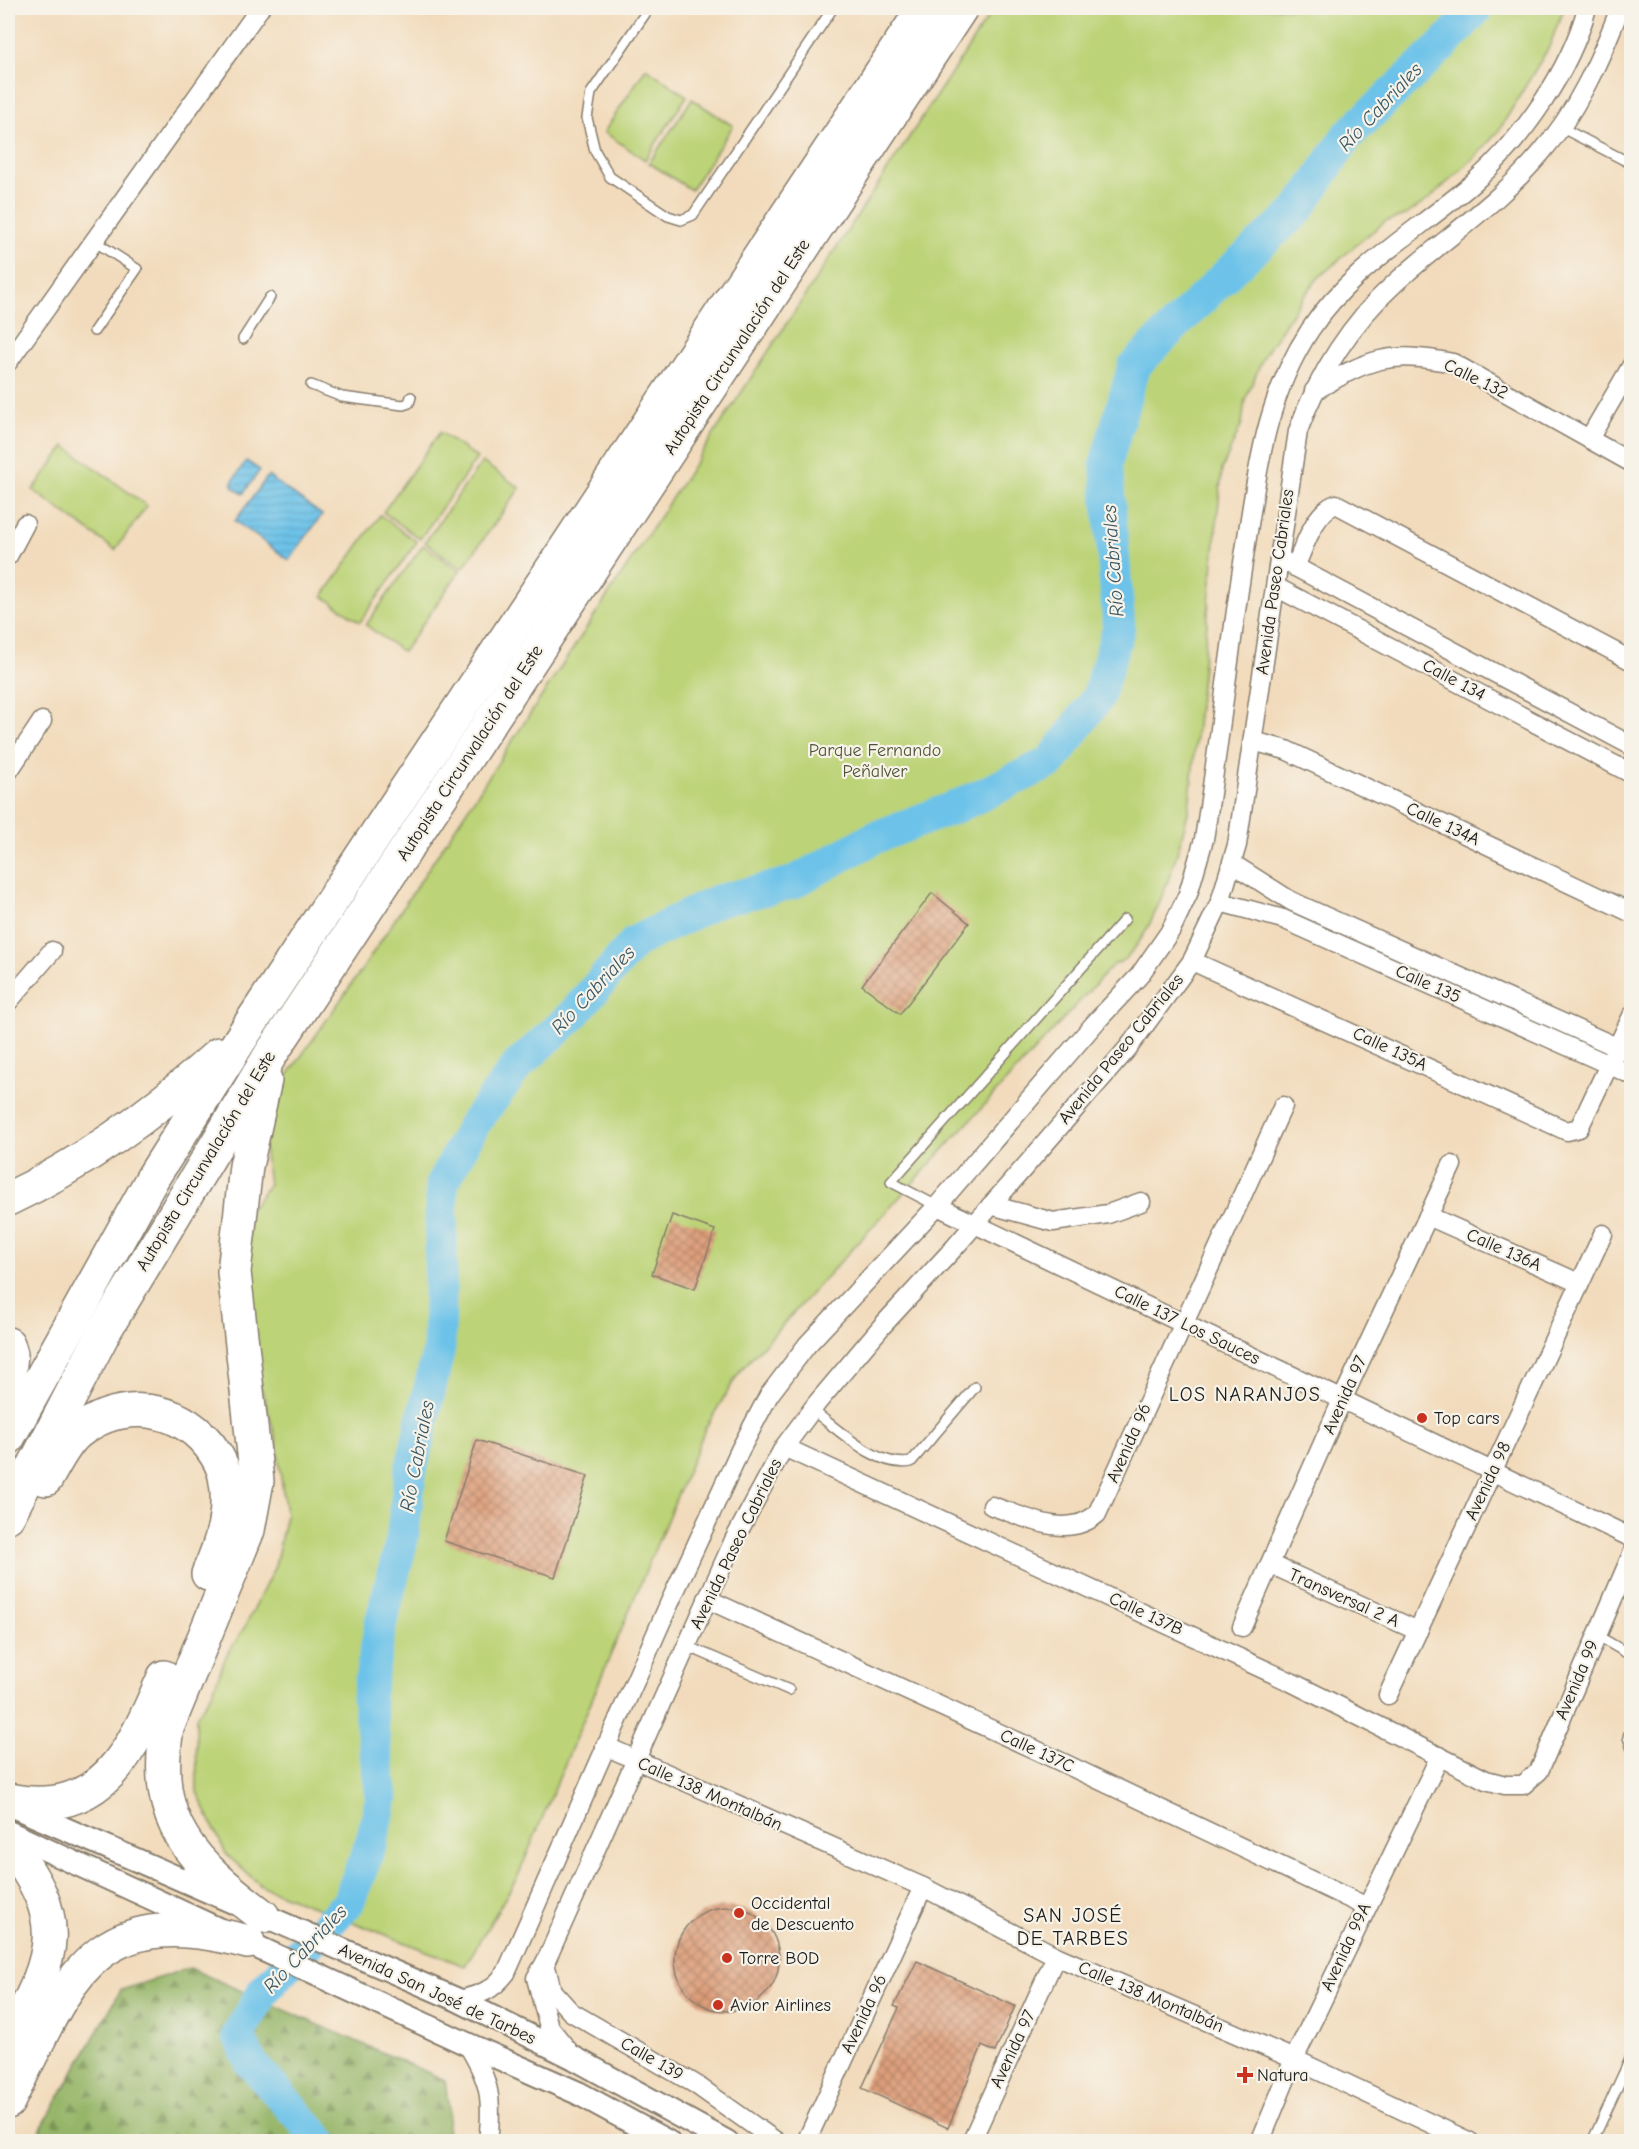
<svg xmlns="http://www.w3.org/2000/svg" width="1639" height="2149" font-family="'Comic Neue',sans-serif">
<style>
.forest{fill:url(#forest-firs);stroke:#586842;stroke-width:1.5}
.green{fill:#bcd377;stroke:#6c784a;stroke-width:1.5}
.water{fill:url(#water-rules);stroke:#446f82;stroke-width:1.5}
.lines{fill:none;stroke-linecap:round;stroke-linejoin:round}
.river{stroke:#6cc2e9;stroke-width:33}
.building{fill:url(#building-cross-hatch)}
.service-casing{stroke:#877c6c;stroke-width:12}
.minor-casing{stroke:#877c6c;stroke-width:21}
.tertiary-casing{stroke:#877c6c;stroke-width:26}
.motorway-casing{stroke:#877c6c;stroke-width:36}
.service{stroke:#fff;stroke-width:9}
.minor{stroke:#fff;stroke-width:18}
.tertiary{stroke:#fff;stroke-width:22}
.motorway{stroke:#fff;stroke-width:33}
.poi-dot{fill:#c8321e;stroke:#f7f3e8;stroke-width:2}
.labels{text-anchor:middle;dominant-baseline:central;stroke-width:4.5;stroke-linejoin:round;paint-order:stroke}
.street-label{font-size:18px;fill:#1c1c1c;stroke:#f7f3e8}
.park-label{font-size:18px;fill:#4c5337;stroke:#f7f3e8}
.poi-label{font-size:18px;fill:#1c1c1c;stroke:#f7f3e8;text-anchor:start}
.water-label{font-size:20px;font-style:italic;fill:#385664;stroke:#f7f3e8}
.neighbourhood-label{font-size:20px;letter-spacing:1.5px;fill:#1c1c1c;stroke:#f7f3e8}
</style>
<defs>
<pattern id="forest-firs" width="22" height="20" patternUnits="userSpaceOnUse" patternTransform="scale(1.5)"><rect width="22" height="20" fill="#95b568"/><path d="M5 1l3.5 6h-7zM16 11l3.5 6h-7z" fill="#799255"/></pattern>
<pattern id="water-rules" width="6" height="5" patternUnits="userSpaceOnUse" patternTransform="scale(1.5)"><rect width="6" height="5" fill="#6cc2e9"/><path d="M0 2.5h6" fill="none" stroke="#5da6c7"/></pattern>
<pattern id="building-cross-hatch" width="8" height="8" patternUnits="userSpaceOnUse" patternTransform="scale(1.5)"><rect width="8" height="8" fill="#dd9e7a"/><path d="M0 0l8 8M0 8l8-8" fill="none" stroke="#b28063"/></pattern>
</defs>
<rect width="100%" height="100%" fill="#f7f3e8"/>
<filter id="ink" filterUnits="userSpaceOnUse"><feTurbulence type="fractalNoise" baseFrequency=".0167" numOctaves="2"/><feDisplacementMap in="SourceGraphic" scale="12" xChannelSelector="R" yChannelSelector="G"/><feConvolveMatrix kernelMatrix="1 2 1 2 8 2 1 2 1" color-interpolation-filters="sRGB"/></filter>
<filter id="wash" filterUnits="userSpaceOnUse"><feTurbulence type="fractalNoise" baseFrequency=".008" numOctaves="4" result="noise"/><feDisplacementMap in="SourceGraphic" scale="24" xChannelSelector="R" yChannelSelector="G"/><feGaussianBlur stdDeviation="1.35" result="paint"/><feColorMatrix in="noise" values="0 0 0 0 0 0 0 0 0 0 0 0 0 0 0 0 0 1.4 0 .05"/><feComposite in="paint" operator="in"/></filter>
<g filter="url(#wash)">
<rect width="100%" height="100%" fill="#f2dbbc"/>
<!-- forest -->
<polygon class="forest" points="189,1968 445,2080 449,2110 447,2141 34,2141 121,1990"/>
<!-- green -->
<g class="green">
<path d="M 994,8 L 1564,8 L 1549,47 L 1498,132 L 1475,157 L 1429,199 L 1406,215 L 1386,221 L 1362,240 L 1317,279 L 1294,310 L 1264,356 L 1245,400 L 1242,423 L 1222,469 L 1189,808 C 1179,851 1158,924 1128,956 C 1124,961 1117,963 1112,966 L 740,1371 L 706,1427 L 518,1876 L 465,1966 L 261,1886 L 226,1854 L 197,1792 L 196,1717 L 213,1691 L 226,1656 L 246,1625 L 275,1566 L 286,1515 L 276,1439 L 252,1356 L 248,1213 L 269,1184 L 261,1125 L 276,1092 L 363,968 Z"/>
<polygon points="646,68 687,96 645,160 604,132"/>
<polygon points="692,99 733,126 691,190 649,163"/>
<polygon points="440,432 477,458 420,539 383,512"/>
<polygon points="65,446 147,506 115,550 33,490"/>
<polygon points="482,462 520,488 462,569 425,542"/>
<polygon points="380,515 417,542 360,622 323,596"/>
<polygon points="423,545 460,571 403,652 366,625"/>
</g>
<!-- water -->
<g class="water">
<polygon points="246,461 260,470 243,494 233,487 232,482"/>
<polygon points="268,476 322,515 289,560 235,521"/>
</g>
<g class="lines">
<!-- river -->
<polyline class="river" points="322,2142 251,2063 238,2035 264,1990 348,1903 371,1844 382,1797 368,1697 381,1622 402,1540 410,1475 439,1348 442,1184 474,1124 518,1065 569,1019 635,942 717,901 792,883 874,838 958,806 1051,762 1098,697 1119,627 1106,463 1134,366 1231,270 1298,210 1347,136 1443,45 1477,8"/>
</g>
<g id="blocks">
<!-- building -->
<g class="building">
<polygon points="932,893 969,923 900,1014 862,985"/>
<polygon points="672,1215 715,1230 695,1289 652,1274"/>
<polygon points="477,1440 588,1476 555,1577 444,1541"/>
<circle cx="727" cy="1959" r="52"/>
<polygon points="917,1961 1015,2006 995,2052 982,2046 948,2128 862,2088 899,2008 894,2006"/>
</g>
</g>
</g>
<g filter="url(#ink)">
<use href="#blocks" fill-opacity="0" stroke="#877c6c" stroke-width="1.5"/>
<g class="lines">
<defs>
<g id="service">
<polyline points="647,11 591,93 587,118 595,151 610,177 668,216 681,220 693,215 833,8"/>
<polyline points="1562,128 1632,164"/>
<polyline points="94,331 137,269 94,241"/>
<polyline points="243,339 270,297"/>
<polyline points="311,385 342,397 403,405 409,403 411,397"/>
<polyline points="937,1206 891,1182 1125,919"/>
<path d="M 812,1410 C 838,1429 878,1469 911,1462 L 975,1387"/>
<polyline points="1596,1635 1632,1656"/>
<polyline points="687,1646 789,1690"/>
<polyline points="1632,1725 1628,1737 1632,1749"/>
<polyline points="1592,2142 1632,2055"/>
</g>
<g id="minor">
<polyline points="8,362 260,8"/>
<path d="M 1314,391 C 1369,359 1388,350 1453,363 L 1632,463"/>
<polyline points="1589,439 1632,365"/>
<polyline points="8,556 25,524"/>
<polyline points="1286,562 1632,746"/>
<path d="M 1295,567 C 1304,548 1314,512 1336,504 L 1632,661"/>
<polyline points="1276,587 1632,774"/>
<polyline points="1253,741 1286,750 1632,913"/>
<polyline points="8,772 42,721"/>
<polyline points="1233,864 1291,901 1632,1054"/>
<polyline points="1220,902 1283,919 1632,1075"/>
<polyline points="1192,961 1567,1131 1579,1128 1632,1016"/>
<polyline points="8,1002 52,951"/>
<polyline points="991,1205 1053,1222 1108,1214 1141,1202"/>
<polyline points="937,1206 1632,1538"/>
<polyline points="1428,1216 1579,1283"/>
<polyline points="784,1447 1291,1682 1486,1780 1505,1785 1523,1785 1539,1771 1632,1554"/>
<path d="M 992,1506 C 1026,1517 1067,1540 1097,1514 L 1283,1106"/>
<polyline points="1270,1564 1418,1631"/>
<polyline points="707,1599 1036,1750 1365,1906"/>
<polyline points="1242,1627 1342,1400 1452,1165"/>
<polyline points="1388,1695 1603,1234"/>
<polyline points="605,1746 923,1887 1056,1956 1294,2059 1470,2142"/>
<polyline points="545,1963 552,1991 571,2012 695,2084 777,2142"/>
<path d="M 458,2000 C 480,1995 492,1991 506,1973 L 670,1602 L 740,1450 L 769,1395 L 807,1345 L 937,1206 L 1095,1023 L 1139,976 L 1171,930 L 1188,894 L 1204,839 C 1220,741 1230,642 1246,544 C 1258,467 1266,397 1310,330 C 1350,269 1419,230 1473,183 C 1522,140 1570,71 1587,8"/>
<path d="M 467,2044 C 490,2081 493,2098 488,2142"/>
<path d="M 571,2054 L 549,2027 L 536,1978 L 545,1963 L 734,1540 L 784,1447 L 817,1403 L 882,1326 L 955,1247 L 1128,1048 L 1192,961 L 1220,902 L 1237,845 L 1298,431 C 1318,376 1350,324 1394,284 C 1442,240 1498,204 1540,154 C 1577,112 1600,60 1620,8"/>
<polyline points="806,2142 923,1887"/>
<polyline points="971,2142 1056,1956"/>
<polyline points="1260,2142 1294,2059 1440,1756"/>
</g>
<g id="tertiary">
<polyline points="17,1808 458,2000 574,2058 727,2142"/>
<polyline points="8,1832 467,2044 578,2093 668,2142"/>
</g>
<g id="motorway">
<path d="M 8,1199 C 85,1163 156,1111 219,1054"/>
<polyline points="8,1344 11,1354 8,1385"/>
<polyline points="8,1438 153,1177 247,1029 924,8"/>
<path d="M 46,1479 C 55,1464 64,1444 77,1433 C 115,1402 167,1403 202,1437 C 212,1447 222,1462 225,1476 C 232,1510 222,1543 208,1574"/>
<polyline points="8,1516 105,1330 271,1054 961,8"/>
<path d="M 8,1800 C 103,1819 132,1751 164,1677"/>
<path d="M 8,1843 C 74,1927 51,1959 8,2045"/>
<path d="M 263,1916 C 192,1862 151,1823 167,1728 L 248,1530 L 257,1481 L 234,1272 L 246,1166 L 265,1080"/>
<path d="M 8,2102 C 69,1981 89,1899 248,1942"/>
</g>
</defs>
<!-- service casing -->
<use href="#service" class="service-casing"/>
<!-- minor casing -->
<use href="#minor" class="minor-casing"/>
<!-- tertiary casing -->
<use href="#tertiary" class="tertiary-casing"/>
<!-- motorway casing -->
<use href="#motorway" class="motorway-casing"/>
<!-- service -->
<use href="#service" class="service"/>
<!-- minor -->
<use href="#minor" class="minor"/>
<!-- tertiary -->
<use href="#tertiary" class="tertiary"/>
<!-- motorway -->
<use href="#motorway" class="motorway"/>
</g>
</g>
<!-- markers -->
<g class="poi-dot">
<circle cx="1422" cy="1418" r="6"/>
<circle cx="739" cy="1913" r="6"/>
<circle cx="727" cy="1958" r="6"/>
<circle cx="718" cy="2005" r="6"/>
<path d="M1242 2066h6v6h6v6h-6v6h-6v-6h-6v-6h6z"/>
</g>
<g class="labels">
<!-- street labels -->
<g class="street-label">
<text transform="translate(737 347) rotate(-57)">Autopista Circunvalación del Este</text>
<text transform="translate(1476 379) rotate(26)">Calle 132</text>
<text transform="translate(1275 582) rotate(-82)">Avenida Paseo Cabriales</text>
<text transform="translate(1454 680) rotate(28)">Calle 134</text>
<text transform="translate(470 753) rotate(-57)">Autopista Circunvalación del Este</text>
<text transform="translate(1443 824) rotate(25)">Calle 134A</text>
<text transform="translate(1428 984) rotate(24)">Calle 135</text>
<text transform="translate(1121 1049) rotate(-51)">Avenida Paseo Cabriales</text>
<text transform="translate(1390 1049) rotate(25)">Calle 135A</text>
<text transform="translate(206 1161) rotate(-59)">Autopista Circunvalación del Este</text>
<text transform="translate(1504 1250) rotate(24)">Calle 136A</text>
<text transform="translate(1187 1325) rotate(26)">Calle 137 Los Sauces</text>
<text transform="translate(1345 1395) rotate(-66)">Avenida 97</text>
<text transform="translate(1129 1443) rotate(-66)">Avenida 96</text>
<text transform="translate(1488 1481) rotate(-65)">Avenida 98</text>
<text transform="translate(736 1544) rotate(-64)">Avenida Paseo Cabriales</text>
<text transform="translate(1344 1598) rotate(24)">Transversal 2 A</text>
<text transform="translate(1146 1614) rotate(25)">Calle 137B</text>
<text transform="translate(1577 1680) rotate(-67)">Avenida 99</text>
<text transform="translate(1037 1751) rotate(25)">Calle 137C</text>
<text transform="translate(710 1794) rotate(24)">Calle 138 Montalbán</text>
<text transform="translate(1346 1947) rotate(-65)">Avenida 99A</text>
<text transform="translate(437 1994) rotate(25)">Avenida San José de Tarbes</text>
<text transform="translate(1151 1997) rotate(23)">Calle 138 Montalbán</text>
<text transform="translate(864 2014) rotate(-65)">Avenida 96</text>
<text transform="translate(1013 2049) rotate(-65)">Avenida 97</text>
<text transform="translate(652 2059) rotate(30)">Calle 139</text>
</g>
<!-- park labels -->
<g class="park-label">
<text x="875" y="750">Parque Fernando<tspan x="875" dy="21">Peñalver</tspan></text>
</g>
<!-- poi labels -->
<g class="poi-label">
<text x="1434" y="1418">Top cars</text>
<text x="751" y="1903">Occidental<tspan x="751" dy="21">de Descuento</tspan></text>
<text x="739" y="1958">Torre BOD</text>
<text x="730" y="2005">Avior Airlines</text>
<text x="1257" y="2075">Natura</text>
</g>
<!-- water labels -->
<g class="water-label">
<text transform="translate(1380 107) rotate(-47)">Río Cabriales</text>
<text transform="translate(1113 561) rotate(-94)">Río Cabriales</text>
<text transform="translate(593 990) rotate(-47)">Río Cabriales</text>
<text transform="translate(417 1456) rotate(-79)">Río Cabriales</text>
<text transform="translate(305 1949) rotate(-47)">Río Cabriales</text>
</g>
<!-- neighbourhood labels -->
<g class="neighbourhood-label">
<text x="1245" y="1394">LOS NARANJOS</text>
<text x="1073" y="1915">SAN JOSÉ<tspan x="1073" dy="23">DE TARBES</tspan></text>
</g>
</g>
<!-- margin -->
<rect width="1639" height="2149" fill="none" stroke="#f7f3e8" stroke-width="30"/>
</svg>
